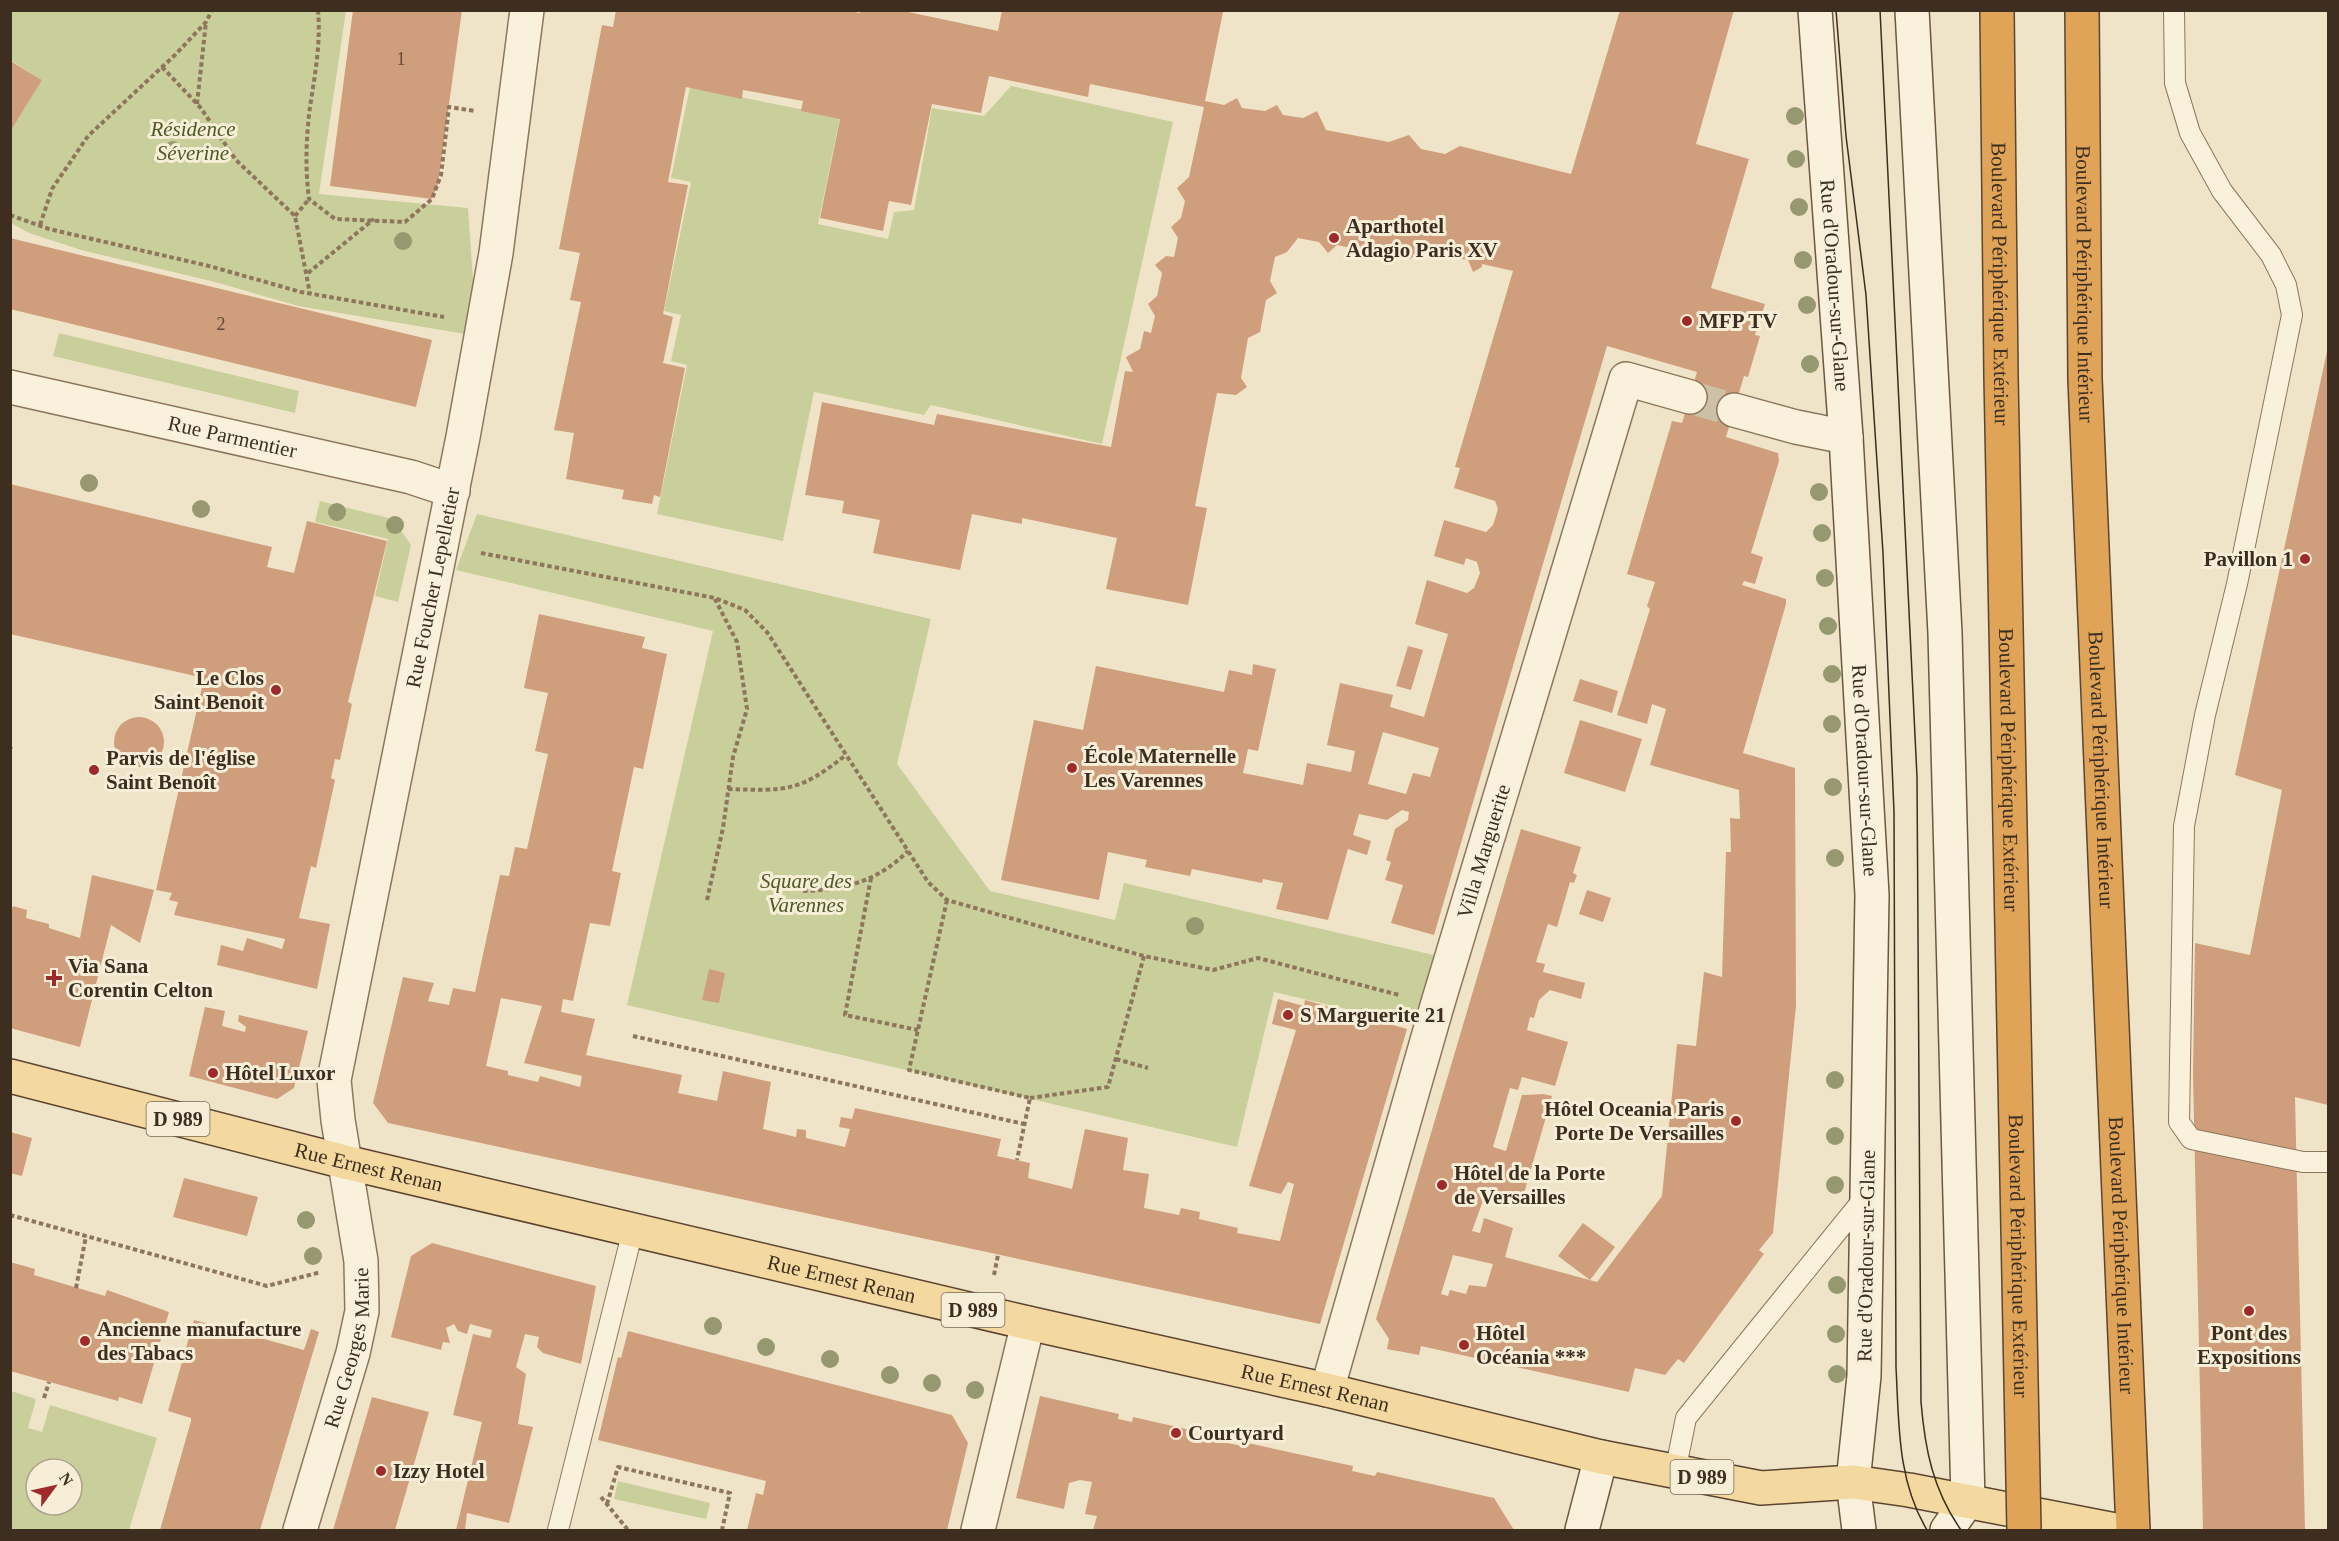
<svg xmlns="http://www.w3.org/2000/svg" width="2339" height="1541" font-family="Georgia,serif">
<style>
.green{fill:#c9cf9b;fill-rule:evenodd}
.building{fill:#cf9f7d;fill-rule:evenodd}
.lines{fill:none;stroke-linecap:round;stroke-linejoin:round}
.street-tunnel{stroke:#ccc0a6;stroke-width:33;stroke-dasharray:33 16;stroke-linecap:butt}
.lane-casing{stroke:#8d765c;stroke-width:22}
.street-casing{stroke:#8d765c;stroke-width:36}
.secondary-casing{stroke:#6f573f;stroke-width:36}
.primary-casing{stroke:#5b4430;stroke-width:36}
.highway-casing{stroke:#5b4430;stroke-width:36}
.path{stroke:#8d765c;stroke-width:4;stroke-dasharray:4.5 3;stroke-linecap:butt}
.lane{stroke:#faf1dc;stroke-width:20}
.street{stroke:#faf1dc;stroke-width:33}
.secondary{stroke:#faf1dc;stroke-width:33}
.primary{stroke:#f3d9a0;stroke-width:33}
.highway{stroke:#e0a458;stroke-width:33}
.tram{stroke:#3d2e20;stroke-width:1.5}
.highway-bridge-casing{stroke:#5b4430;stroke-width:36;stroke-linecap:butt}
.highway-bridge{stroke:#e0a458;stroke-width:33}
.tree{fill:#96986f}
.poi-dot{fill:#9e2a2b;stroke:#f7eed8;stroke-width:2}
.labels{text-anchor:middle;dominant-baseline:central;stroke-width:6;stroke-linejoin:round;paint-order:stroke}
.number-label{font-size:18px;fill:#624a37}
.shield{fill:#f7eed8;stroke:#756857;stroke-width:1.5}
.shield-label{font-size:20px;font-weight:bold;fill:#3d2e20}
.park-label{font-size:21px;font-style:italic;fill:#4d5a26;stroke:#f7eed8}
.poi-label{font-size:21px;font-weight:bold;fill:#3d2e20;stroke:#f7eed8;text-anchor:start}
.street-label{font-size:21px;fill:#3d2e20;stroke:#f7eed8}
</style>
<rect width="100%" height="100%" fill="#f0e4c8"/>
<!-- green -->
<g class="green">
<polygon points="11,11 346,11 319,194 468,208 477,336 298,306 215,282 81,250 29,233 11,223 11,130 42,80 11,61"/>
<polygon points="1011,86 1173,122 1102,444 931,405 924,415 814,392 783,541 657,514 687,365 671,361 681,315 664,311 691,182 671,178 690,87 840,117 818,224 888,239 894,212 914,210 932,108 984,116"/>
<polygon points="59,333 299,391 295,413 53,356"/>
<polygon points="320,501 393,519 411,545 398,602 375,596 388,539 315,522"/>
<polygon points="477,514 931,619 897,764 990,891 1115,920 1124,883 1438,956 1422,1027 1274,992 1237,1147 627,1005 713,631 456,570"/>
<path d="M 11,1391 L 36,1399 L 28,1428 L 42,1432 L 50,1405 L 157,1438 L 129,1530 L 11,1530 ZM 36,1469 L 72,1469 L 72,1505 L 36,1505 Z"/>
<polygon points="618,1481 710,1503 706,1519 614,1499"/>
</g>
<!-- building -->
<g class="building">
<polygon points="353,10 462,10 438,184 432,199 330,186"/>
<path d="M 616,10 L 844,10 L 860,13 L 861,10 L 899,10 L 998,31 L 1002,10 L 1212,10 L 1223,12 L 1205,101 L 1224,105 L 1237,98 L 1242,108 L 1265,111 L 1277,105 L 1283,115 L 1303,118 L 1317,111 L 1326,130 L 1389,142 L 1409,135 L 1421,149 L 1445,154 L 1460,146 L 1571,174 L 1620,10 L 1734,10 L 1696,144 L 1749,159 L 1711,288 L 1765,304 L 1755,335 L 1760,336 L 1748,377 L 1744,376 L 1726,437 L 1778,453 L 1779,461 L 1751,553 L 1763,557 L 1755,584 L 1744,581 L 1742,585 L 1786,599 L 1786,604 L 1743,753 L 1795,768 L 1796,1006 L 1773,1233 L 1759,1250 L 1764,1254 L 1684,1363 L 1678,1359 L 1665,1375 L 1635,1368 L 1629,1392 L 1421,1346 L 1419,1355 L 1387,1349 L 1389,1339 L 1376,1319 L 1521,829 L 1581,847 L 1573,873 L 1577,875 L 1574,883 L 1570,882 L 1557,927 L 1548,924 L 1536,962 L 1545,964 L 1543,972 L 1585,983 L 1581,999 L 1550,990 L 1539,1000 L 1534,1018 L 1530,1017 L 1527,1030 L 1568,1042 L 1555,1086 L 1522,1077 L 1518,1090 L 1510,1088 L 1493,1147 L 1506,1151 L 1522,1095 L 1543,1094 L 1552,1096 L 1521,1204 L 1485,1195 L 1472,1231 L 1480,1233 L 1484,1218 L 1513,1228 L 1505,1257 L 1597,1282 L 1662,1196 L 1677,1044 L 1696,1046 L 1704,972 L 1722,977 L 1726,852 L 1731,852 L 1730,818 L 1740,819 L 1739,790 L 1650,765 L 1666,709 L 1652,704 L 1647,724 L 1617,715 L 1650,609 L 1647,606 L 1655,582 L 1627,574 L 1672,421 L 1682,423 L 1697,372 L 1607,346 L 1434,935 L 1391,923 L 1403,885 L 1385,880 L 1391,862 L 1386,860 L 1395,829 L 1408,820 L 1409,812 L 1402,810 L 1387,820 L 1359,814 L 1353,835 L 1371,841 L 1367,855 L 1348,849 L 1328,920 L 1276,909 L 1283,883 L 1263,879 L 1262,883 L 1192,869 L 1190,876 L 1145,867 L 1147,860 L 1108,852 L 1099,900 L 1001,880 L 1034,720 L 1083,730 L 1096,666 L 1224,692 L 1229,670 L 1252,675 L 1253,664 L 1276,669 L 1258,751 L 1248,749 L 1243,773 L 1303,785 L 1307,763 L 1351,772 L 1355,751 L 1327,745 L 1340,683 L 1393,695 L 1390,707 L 1424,717 L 1448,634 L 1415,624 L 1427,580 L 1467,593 L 1474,588 L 1480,573 L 1477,562 L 1466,558 L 1464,565 L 1434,556 L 1444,520 L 1486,532 L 1493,525 L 1498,509 L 1495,501 L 1454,488 L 1460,468 L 1455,467 L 1513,271 L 1482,264 L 1482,267 L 1473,272 L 1468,260 L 1419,252 L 1410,259 L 1376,253 L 1367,260 L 1360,250 L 1337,245 L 1328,253 L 1319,242 L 1298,238 L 1287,252 L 1275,257 L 1270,281 L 1277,293 L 1266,300 L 1260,332 L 1248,338 L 1241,378 L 1247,387 L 1236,395 L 1217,393 L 1195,506 L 1207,508 L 1188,605 L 1106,589 L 1117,538 L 1022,518 L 1022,524 L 972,514 L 960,570 L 873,553 L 880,520 L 842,513 L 844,501 L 805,495 L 822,402 L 934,425 L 937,414 L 1111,447 L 1125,371 L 1133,372 L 1126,357 L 1140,349 L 1144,331 L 1151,333 L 1155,316 L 1148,304 L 1157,296 L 1162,273 L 1155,265 L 1166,256 L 1174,257 L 1178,238 L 1171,227 L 1181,218 L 1185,201 L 1177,188 L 1189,177 L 1204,107 L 1090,84 L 1088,97 L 989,76 L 981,113 L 932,104 L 911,205 L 889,201 L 883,231 L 820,218 L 840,119 L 801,111 L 803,101 L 743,90 L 742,99 L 686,87 L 668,182 L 688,185 L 663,314 L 673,317 L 663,363 L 685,368 L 660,497 L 654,495 L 652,504 L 622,499 L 624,490 L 566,479 L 574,433 L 554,430 L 581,302 L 570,300 L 580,253 L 559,249 L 602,25 L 613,27 ZM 1383,732 L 1439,748 L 1430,777 L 1413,773 L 1406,794 L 1368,784 ZM 1453,1255 L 1493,1264 L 1486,1287 L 1469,1285 L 1466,1294 L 1450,1290 L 1448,1296 L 1441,1294 Z"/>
<polygon points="10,61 42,80 10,132"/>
<polygon points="10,238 432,340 416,407 10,309"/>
<polygon points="2328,347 2328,1105 2295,1097 2305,1530 2203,1530 2193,1075 2195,943 2250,955 2282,790 2235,775"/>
<polygon points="10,484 272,547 267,567 294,573 307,521 387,541 348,702 352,704 340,760 335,759 331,778 335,780 316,868 311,866 299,918 330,924 317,989 217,965 221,945 243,951 247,938 282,949 285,939 174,915 178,902 169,900 172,893 156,890 204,678 10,634"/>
<path d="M 539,614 L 645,637 L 642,648 L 667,654 L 643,769 L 634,767 L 612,871 L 621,873 L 610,926 L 590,923 L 573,1001 L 563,999 L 561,1012 L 595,1019 L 586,1055 L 682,1075 L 678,1093 L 717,1101 L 723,1071 L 771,1082 L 763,1129 L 796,1137 L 797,1129 L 806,1130 L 806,1138 L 845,1147 L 850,1129 L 839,1127 L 841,1117 L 852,1119 L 855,1108 L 1001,1139 L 997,1156 L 1030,1163 L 1028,1178 L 1072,1189 L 1085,1129 L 1128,1138 L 1123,1170 L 1149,1174 L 1144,1208 L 1179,1215 L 1181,1208 L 1200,1212 L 1199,1219 L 1238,1228 L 1237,1233 L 1280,1241 L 1294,1184 L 1288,1182 L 1281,1194 L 1249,1186 L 1296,1030 L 1272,1024 L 1278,999 L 1304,1006 L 1305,1000 L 1407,1029 L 1320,1324 L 388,1123 L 373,1103 L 403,977 L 434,983 L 428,1001 L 449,1005 L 453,988 L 475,992 L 500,875 L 509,876 L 515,847 L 527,849 L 548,754 L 535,751 L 548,693 L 524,688 ZM 501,998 L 542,1006 L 524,1063 L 582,1076 L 580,1087 L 540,1076 L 538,1082 L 508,1075 L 508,1071 L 486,1066 Z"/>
<polygon points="1408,646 1423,650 1411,690 1396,686"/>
<polygon points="1580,679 1618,691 1612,713 1573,701"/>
<circle cx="139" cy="742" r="25"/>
<polygon points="1580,720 1642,739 1625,792 1564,773"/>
<polygon points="92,875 154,890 140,943 111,925 80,1047 10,1028 10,915 13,906 27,910 26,918 49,924 49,928 80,938"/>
<polygon points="1587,890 1611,898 1603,922 1579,914"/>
<polygon points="709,969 725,973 719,1003 702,1000"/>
<polygon points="205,1007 225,1011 222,1026 245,1032 246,1027 238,1021 239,1015 308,1031 294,1088 277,1099 189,1076"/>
<polygon points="10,1132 32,1138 22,1176 10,1173"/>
<polygon points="184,1178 258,1197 247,1236 173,1217"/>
<polygon points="1583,1223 1615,1247 1590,1280 1558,1256"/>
<polygon points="432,1243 596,1286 581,1364 543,1353 537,1347 539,1337 525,1334 516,1367 526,1374 518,1424 533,1427 509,1523 467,1513 465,1530 456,1530 482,1422 453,1415 473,1334 490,1338 492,1330 470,1324 467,1334 458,1331 454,1324 446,1328 450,1343 443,1342 441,1350 391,1337 411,1256"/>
<polygon points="10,1262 35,1269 34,1275 105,1296 107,1290 169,1312 142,1404 119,1397 118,1401 10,1371"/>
<polygon points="194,1320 304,1350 311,1329 319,1332 260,1530 160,1530 191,1421 191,1418 168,1411"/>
<polygon points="628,1331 952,1415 968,1443 947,1530 747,1530 756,1493 763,1495 766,1481 598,1440 618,1357 621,1358"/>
<polygon points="1040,1396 1119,1414 1118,1419 1132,1422 1133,1417 1195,1431 1194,1436 1242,1446 1243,1442 1353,1466 1352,1471 1375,1476 1377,1472 1494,1498 1514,1530 1093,1530 1097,1516 1085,1514 1092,1482 1080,1480 1069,1483 1064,1509 1016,1498"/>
<polygon points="372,1397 429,1412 395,1530 333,1530"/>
</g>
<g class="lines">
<!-- street-tunnel -->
<polyline class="street-tunnel" points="1690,397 1734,410"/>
<defs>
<g id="lane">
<polyline points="2174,10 2175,83 2190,133 2222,191 2271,255 2286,285 2292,315 2237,584 2205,715 2184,826 2179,1122 2191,1139 2303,1162 2328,1162"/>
<polyline points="1675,1472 1686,1418 1866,1196"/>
<polyline points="558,1530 633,1230"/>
</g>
<g id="street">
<path id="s1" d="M 10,387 L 411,477 L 453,491"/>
<polyline points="1734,410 1796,427 1846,437"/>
<path id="s2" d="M 1327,1390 L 1437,1006 L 1626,379 L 1690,397"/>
<path id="s3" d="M 300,1530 L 353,1353 L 362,1311 L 361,1261 L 338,1120 L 334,1080 L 463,437 L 496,253 L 527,10"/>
<polyline points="978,1530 1028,1323"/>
</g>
<g id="secondary">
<path id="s4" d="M 1815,10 L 1846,437 L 1872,895 L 1864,1376 L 1853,1482 L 1859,1530"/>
<polyline points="1912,10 1945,633 1968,1500 1947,1530"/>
<polyline points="1582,1530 1601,1457"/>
</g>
<g id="primary">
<path id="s5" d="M 10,1076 L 345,1162 L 1028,1323 L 1327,1390 L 1601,1457 L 1761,1488 L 1853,1482 L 1909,1490 L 2115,1530"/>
</g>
<g id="highway">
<path id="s6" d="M 2082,10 L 2085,379 L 2133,1530"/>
</g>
</defs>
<!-- lane casing -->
<use href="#lane" class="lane-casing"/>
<!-- street casing -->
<use href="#street" class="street-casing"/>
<!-- secondary casing -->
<use href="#secondary" class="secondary-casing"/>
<!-- primary casing -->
<use href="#primary" class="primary-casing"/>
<!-- highway casing -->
<use href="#highway" class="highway-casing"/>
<!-- path -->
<g class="path">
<path d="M 318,10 C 321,43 315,74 310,107 C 306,137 305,169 309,199 L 335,219 L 405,222 L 432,199 L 441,175 L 449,107 L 475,111"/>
<polyline points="162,67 200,107 236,160 295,216 310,294"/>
<polyline points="197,104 206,22"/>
<polyline points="10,215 49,229 209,266 301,292 444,317"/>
<polyline points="295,216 309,199"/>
<polyline points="40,225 52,189 88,136 175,55 206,22 212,10"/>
<polyline points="308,273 374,219"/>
<polyline points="481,553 715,598 745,610 767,632 928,882 947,900 1144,956 1213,970 1258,958 1399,995"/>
<polyline points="10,748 12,749"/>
<path d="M 728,789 C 787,791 799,792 846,755"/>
<polyline points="871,878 845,1015 918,1030"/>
<path d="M 803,891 C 845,890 878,881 908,851"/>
<polyline points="707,900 723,828 733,757 747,709 737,642 715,599"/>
<polyline points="947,900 909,1070 1030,1098 1017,1160"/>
<polyline points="633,1036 1024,1124"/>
<polyline points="1116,1059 1148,1068"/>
<polyline points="1030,1098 1108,1087 1144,956"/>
<polyline points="10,1215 267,1286 321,1272"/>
<polyline points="994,1275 998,1255"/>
<polyline points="76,1288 86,1236"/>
<polyline points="44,1398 49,1382"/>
<polyline points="601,1497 628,1530"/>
<polyline points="607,1504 618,1467 730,1493 722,1530"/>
</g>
<!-- lane -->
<use href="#lane" class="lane"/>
<!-- street -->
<use href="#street" class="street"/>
<!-- secondary -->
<use href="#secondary" class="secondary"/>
<!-- primary -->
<use href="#primary" class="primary"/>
<!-- highway -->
<use href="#highway" class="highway"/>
<!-- tram -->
<g class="tram">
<path d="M 1836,10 L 1846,136 L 1866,295 L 1883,553 L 1894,812 L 1896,1367 C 1899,1423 1897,1480 1927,1530"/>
<path d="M 1880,10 L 1917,777 L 1921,1402 C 1925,1450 1933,1490 1961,1530"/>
</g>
<defs>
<g id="highway-bridge">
<path id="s7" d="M 1997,10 L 2001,376 L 2024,1530"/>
</g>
</defs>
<!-- highway-bridge casing -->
<use href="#highway-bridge" class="highway-bridge-casing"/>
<!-- highway-bridge -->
<use href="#highway-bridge" class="highway-bridge"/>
</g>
<!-- trees -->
<g class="tree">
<circle cx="1795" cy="116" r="9"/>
<circle cx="173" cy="150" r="9"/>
<circle cx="1796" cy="159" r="9"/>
<circle cx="1799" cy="207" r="9"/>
<circle cx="403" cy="241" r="9"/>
<circle cx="1803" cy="260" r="9"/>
<circle cx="1807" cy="305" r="9"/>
<circle cx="1810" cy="364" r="9"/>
<circle cx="89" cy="483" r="9"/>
<circle cx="1819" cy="492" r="9"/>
<circle cx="201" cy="509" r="9"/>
<circle cx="337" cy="512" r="9"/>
<circle cx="395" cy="525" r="9"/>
<circle cx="1822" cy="533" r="9"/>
<circle cx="1825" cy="578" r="9"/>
<circle cx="1828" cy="626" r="9"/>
<circle cx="1832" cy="674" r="9"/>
<circle cx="1832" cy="724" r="9"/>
<circle cx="1833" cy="787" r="9"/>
<circle cx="1835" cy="858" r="9"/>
<circle cx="1195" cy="926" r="9"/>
<circle cx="1835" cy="1080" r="9"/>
<circle cx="1835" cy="1136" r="9"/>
<circle cx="1835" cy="1185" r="9"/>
<circle cx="306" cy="1220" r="9"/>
<circle cx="313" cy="1256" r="9"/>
<circle cx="1837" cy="1285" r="9"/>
<circle cx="713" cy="1326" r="9"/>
<circle cx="1836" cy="1334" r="9"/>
<circle cx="766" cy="1347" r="9"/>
<circle cx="830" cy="1359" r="9"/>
<circle cx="1837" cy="1374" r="9"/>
<circle cx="890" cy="1375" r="9"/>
<circle cx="932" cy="1383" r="9"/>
<circle cx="975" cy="1390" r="9"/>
</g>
<!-- markers -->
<g class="poi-dot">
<circle cx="1334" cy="238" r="6"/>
<circle cx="1687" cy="321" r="6"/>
<circle cx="2305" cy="559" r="6"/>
<circle cx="276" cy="690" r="6"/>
<circle cx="1072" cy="768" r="6"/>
<circle cx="94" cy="770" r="6"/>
<path d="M51 969h6v6h6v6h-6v6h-6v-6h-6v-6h6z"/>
<circle cx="1288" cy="1015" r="6"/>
<circle cx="213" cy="1073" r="6"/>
<circle cx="1736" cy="1121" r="6"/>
<circle cx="1442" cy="1185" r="6"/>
<circle cx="2249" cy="1311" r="6"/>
<circle cx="85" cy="1341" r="6"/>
<circle cx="1464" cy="1345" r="6"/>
<circle cx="1176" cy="1433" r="6"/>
<circle cx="381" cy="1471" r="6"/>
</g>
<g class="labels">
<!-- number labels -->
<g class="number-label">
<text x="401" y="59">1</text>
<text x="221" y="324">2</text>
</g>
<!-- shield labels -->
<g class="shield">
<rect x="146.5" y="1102" width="63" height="34" rx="4.5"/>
<rect x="941.5" y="1293" width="63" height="34" rx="4.5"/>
<rect x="1670.5" y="1460" width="63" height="34" rx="4.5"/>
</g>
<g class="shield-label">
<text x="178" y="1119">D 989</text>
<text x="973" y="1310">D 989</text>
<text x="1702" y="1477">D 989</text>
</g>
<!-- park labels -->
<g class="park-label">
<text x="193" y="129">Résidence<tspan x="193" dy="24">Séverine</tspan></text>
<text x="806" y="881">Square des<tspan x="806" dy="24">Varennes</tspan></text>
</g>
<!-- poi labels -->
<g class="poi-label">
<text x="1346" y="226">Aparthotel<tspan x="1346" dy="24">Adagio Paris XV</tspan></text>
<text x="1699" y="321">MFP TV</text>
<text x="2293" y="559" text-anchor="end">Pavillon 1</text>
<text x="264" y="678" text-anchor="end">Le Clos<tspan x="264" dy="24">Saint Benoit</tspan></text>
<text x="1084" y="756">École Maternelle<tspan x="1084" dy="24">Les Varennes</tspan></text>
<text x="106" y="758">Parvis de l'église<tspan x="106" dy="24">Saint Benoît</tspan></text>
<text x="68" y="966">Via Sana<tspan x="68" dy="24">Corentin Celton</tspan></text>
<text x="1300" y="1015">S Marguerite 21</text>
<text x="225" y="1073">Hôtel Luxor</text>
<text x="1724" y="1109" text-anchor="end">Hôtel Oceania Paris<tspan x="1724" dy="24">Porte De Versailles</tspan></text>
<text x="1454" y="1173">Hôtel de la Porte<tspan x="1454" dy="24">de Versailles</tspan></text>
<text x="97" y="1329">Ancienne manufacture<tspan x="97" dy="24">des Tabacs</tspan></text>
<text x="1476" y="1333">Hôtel<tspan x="1476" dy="24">Océania ***</tspan></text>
<text x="2249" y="1333" text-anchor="middle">Pont des<tspan x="2249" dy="24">Expositions</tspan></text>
<text x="1188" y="1433">Courtyard</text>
<text x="393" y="1471">Izzy Hotel</text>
</g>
<!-- street labels -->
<g class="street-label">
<text stroke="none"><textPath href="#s4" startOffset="276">Rue d'Oradour-sur-Glane</textPath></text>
<text stroke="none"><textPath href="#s7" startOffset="274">Boulevard Périphérique Extérieur</textPath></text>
<text stroke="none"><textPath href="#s6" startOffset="274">Boulevard Périphérique Intérieur</textPath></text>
<text stroke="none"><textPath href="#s1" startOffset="228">Rue Parmentier</textPath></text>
<text stroke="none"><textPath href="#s3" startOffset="963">Rue Foucher Lepelletier</textPath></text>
<text stroke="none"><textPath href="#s4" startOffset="762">Rue d'Oradour-sur-Glane</textPath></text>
<text stroke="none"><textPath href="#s7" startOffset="760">Boulevard Périphérique Extérieur</textPath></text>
<text stroke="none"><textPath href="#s6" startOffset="760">Boulevard Périphérique Intérieur</textPath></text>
<text stroke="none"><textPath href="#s2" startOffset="561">Villa Marguerite</textPath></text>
<text stroke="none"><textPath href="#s5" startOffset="370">Rue Ernest Renan</textPath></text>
<text transform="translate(1866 1256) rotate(-89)">Rue d'Oradour-sur-Glane</text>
<text stroke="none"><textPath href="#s7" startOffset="1246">Boulevard Périphérique Extérieur</textPath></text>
<text stroke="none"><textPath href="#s6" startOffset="1246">Boulevard Périphérique Intérieur</textPath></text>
<text stroke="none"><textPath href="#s5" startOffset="856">Rue Ernest Renan</textPath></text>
<text stroke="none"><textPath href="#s3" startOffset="189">Rue Georges Marie</textPath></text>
<text stroke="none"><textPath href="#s5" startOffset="1342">Rue Ernest Renan</textPath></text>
</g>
</g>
<!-- border -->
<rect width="2339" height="1541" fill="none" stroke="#3d2e20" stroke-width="24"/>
<!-- north arrow -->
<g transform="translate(54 1487) rotate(57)"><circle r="28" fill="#f7eed8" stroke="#ada18e" stroke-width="1.5"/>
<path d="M0-4.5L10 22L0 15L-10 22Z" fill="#9e2a2b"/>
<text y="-9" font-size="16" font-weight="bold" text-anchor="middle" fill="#3d2e20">N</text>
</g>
</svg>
